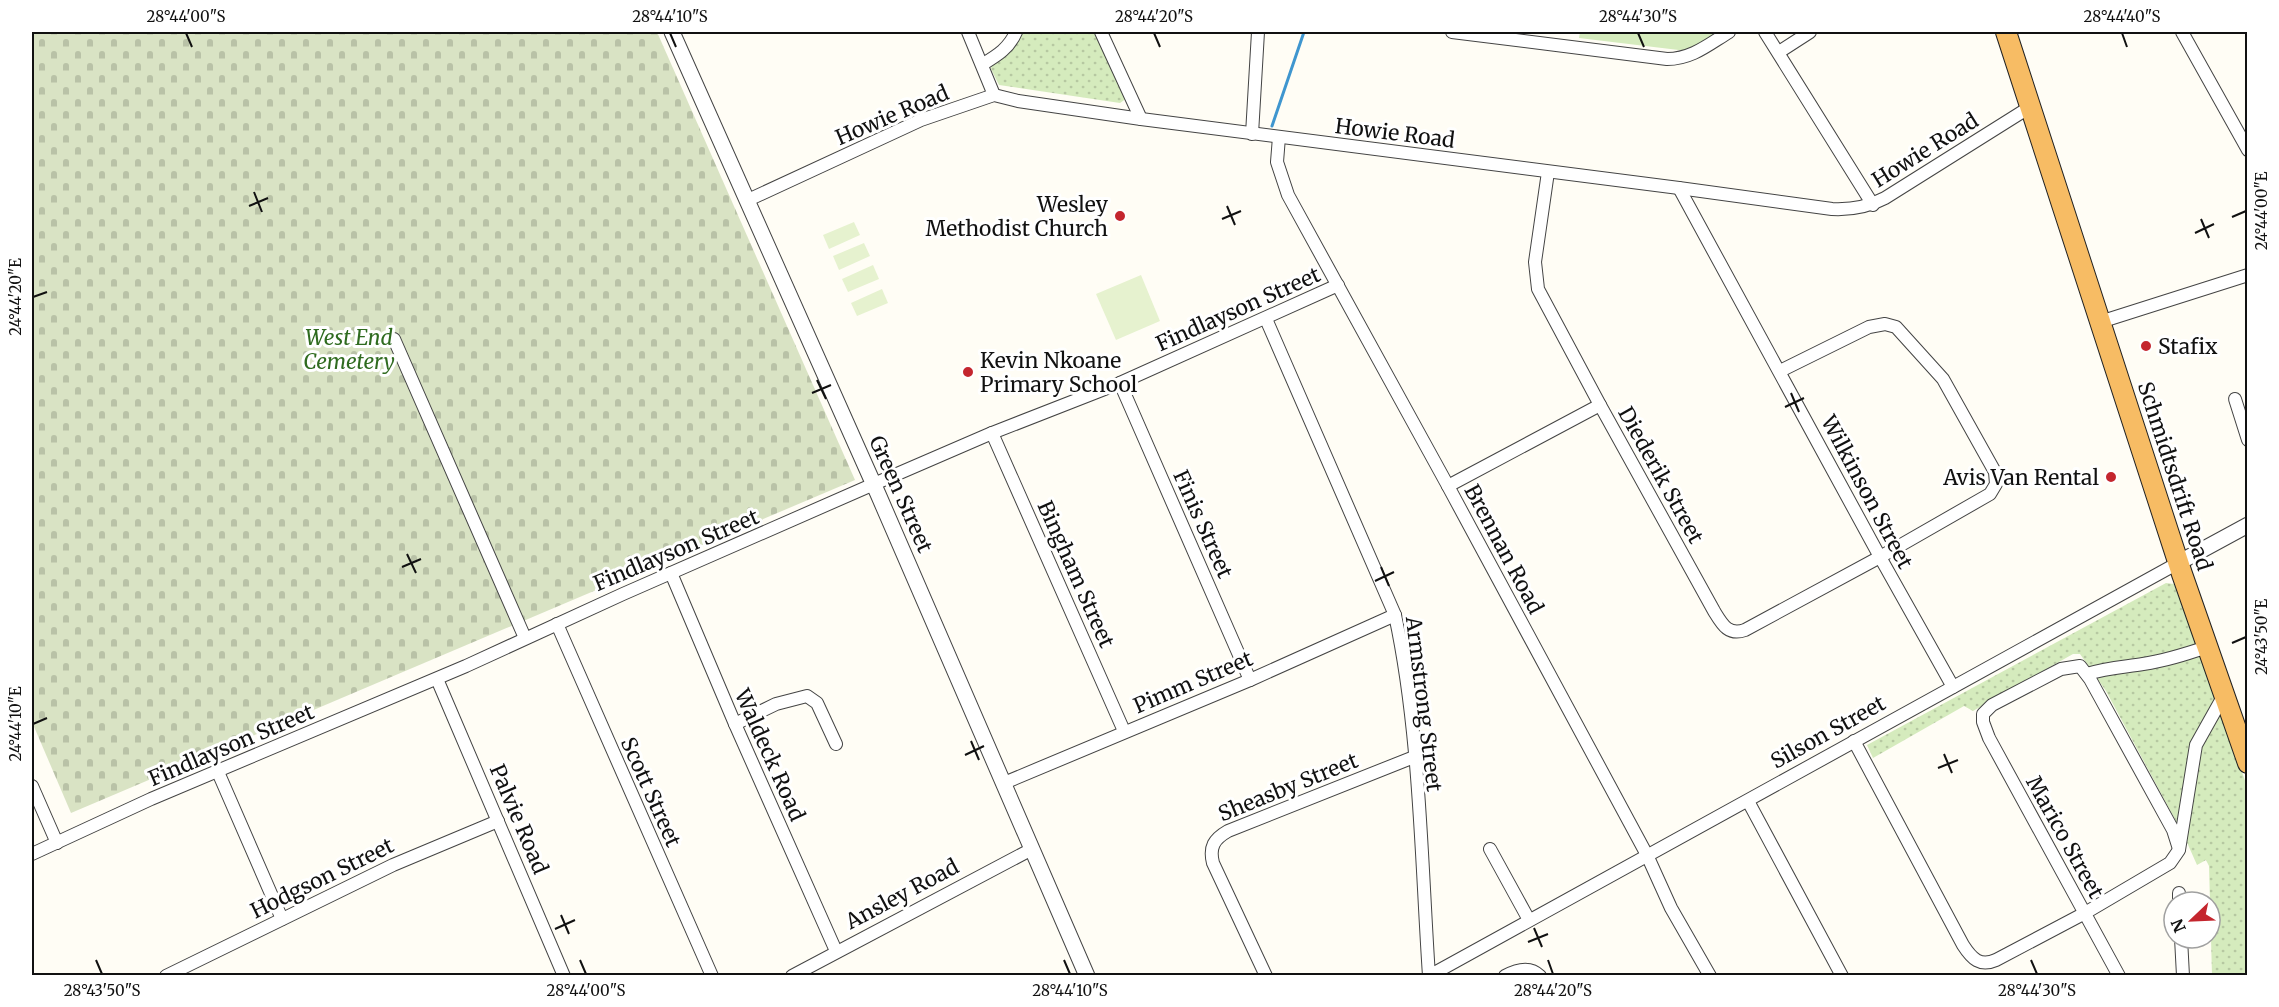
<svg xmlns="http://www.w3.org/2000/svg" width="2279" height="1007" font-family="Merriweather,serif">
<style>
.grass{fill:url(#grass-dots)}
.cemetery{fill:url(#cemetery-stones)}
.park{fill:#d5ebbd}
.pitch{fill:#e6f2cf}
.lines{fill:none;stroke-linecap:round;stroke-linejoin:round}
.stream{stroke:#3f96cf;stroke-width:3}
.minor-casing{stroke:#444;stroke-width:14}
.tertiary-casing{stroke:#444;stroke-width:17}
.trunk-casing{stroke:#222;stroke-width:22}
.minor{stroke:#fff;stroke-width:12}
.tertiary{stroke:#fff;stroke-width:15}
.trunk{stroke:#f7bc64;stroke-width:20}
.ticks{fill:none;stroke:#111;stroke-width:2}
.poi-dot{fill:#c4262e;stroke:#fff;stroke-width:2}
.labels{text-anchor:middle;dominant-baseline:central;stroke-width:6;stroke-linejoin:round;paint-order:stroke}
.street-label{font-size:21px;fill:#111;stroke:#fff}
.poi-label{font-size:21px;fill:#111;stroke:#fff;text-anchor:end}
.park-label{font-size:21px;font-style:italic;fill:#2f6b1f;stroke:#fff}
.neatline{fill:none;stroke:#111;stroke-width:2}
.ticks-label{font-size:15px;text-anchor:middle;fill:#111}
</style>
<defs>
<pattern id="grass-dots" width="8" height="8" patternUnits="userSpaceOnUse" patternTransform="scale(1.5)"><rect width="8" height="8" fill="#d5ebbd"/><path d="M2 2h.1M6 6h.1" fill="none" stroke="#b6c8a1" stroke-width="1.8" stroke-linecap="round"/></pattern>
<pattern id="cemetery-stones" width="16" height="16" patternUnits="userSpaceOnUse" patternTransform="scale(1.5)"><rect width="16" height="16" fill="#d9e3c4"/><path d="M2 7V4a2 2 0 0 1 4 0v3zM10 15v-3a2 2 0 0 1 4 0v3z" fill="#b9c2a7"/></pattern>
</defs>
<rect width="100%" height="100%" fill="#fffdf5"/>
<!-- grass -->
<g class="grass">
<polygon points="1020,32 1095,32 1127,98 1120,103 999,85 991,69 992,62"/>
<polygon points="2166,583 2174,584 2247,786 2247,975 2212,975 2209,866 2206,860 2197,865 2185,838 2106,691 2080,654 2073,654 1973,711 1964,706 1873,758 1867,745"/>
</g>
<!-- cemetery -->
<polygon class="cemetery" points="32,32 657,32 855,480 71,813 32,722"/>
<!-- park -->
<polygon class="park" points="1580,32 1722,32 1687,51 1579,38"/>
<!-- pitch -->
<g class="pitch">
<polygon points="854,222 860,235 829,249 823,235"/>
<polygon points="864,243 870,256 839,270 833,256"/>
<polygon points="873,265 879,279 848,292 842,279"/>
<polygon points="1141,275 1160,321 1116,340 1096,294"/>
<polygon points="882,289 888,303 857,316 851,303"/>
</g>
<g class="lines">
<!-- stream -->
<polyline class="stream" points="1272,126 1304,32"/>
<defs>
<g id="minor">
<polyline points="968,32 994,95"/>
<polyline points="1101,32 1141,119"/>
<path d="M 1452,32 L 1667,59 C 1692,59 1709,44 1729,32"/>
<polyline points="1765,32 1873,205"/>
<polyline points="2182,32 2248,150"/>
<polyline points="1779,52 1810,32"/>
<path d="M 983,64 C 998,55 1009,48 1016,32"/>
<polyline points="1252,134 1258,32"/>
<polyline points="1279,137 1277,162 1288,195 1448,486 1647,855 1671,908 1710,976"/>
<path d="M 1548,172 L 1535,262 L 1538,289 L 1600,405 L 1714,611 C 1722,624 1728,636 1745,630 L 1880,557 L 1990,494 L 1996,484 L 1995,472 L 1943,379 L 1896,327 L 1885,324 L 1869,327 L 1780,371"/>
<polyline points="1679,188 1880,557 1953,687"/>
<path d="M 748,200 L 921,120 L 994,95 L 1018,101 L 1141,119 L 1679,188 L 1832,209 C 1852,210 1868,207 1885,198 L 2030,107"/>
<path d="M 1266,319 L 1395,615 C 1420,731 1421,857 1429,976 L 2178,563"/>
<polyline points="2100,322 2248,275"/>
<polyline points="394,339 525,638"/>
<polyline points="1120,383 1250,680"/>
<polyline points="2235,399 2248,440"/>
<polyline points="992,433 1124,731"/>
<polyline points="1448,486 1600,405"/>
<polyline points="671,573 735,724 836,951"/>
<polyline points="557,624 712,976"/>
<path d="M 2087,674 C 2106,668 2124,667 2143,664 C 2165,661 2186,654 2207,647"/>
<polyline points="437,679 564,976"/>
<polyline points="735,724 776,704 807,696 817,703 836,744"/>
<path d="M 1854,741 L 1963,945 C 1972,959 1980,967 1996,960 L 2085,913 L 2170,863 L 2179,850 L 2196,745 L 2224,695"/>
<polyline points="218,772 282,919"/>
<polyline points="1004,783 1250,680 1395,615"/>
<polyline points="32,786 57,843"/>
<polyline points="1748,801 1842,976"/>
<polyline points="1490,849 1529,920"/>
<polyline points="32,854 151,799 466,666 623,594 874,484 992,433 1120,383 1338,285"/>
<polyline points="2179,893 2179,902"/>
<polyline points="2181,938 2183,976"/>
<polyline points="166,976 393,865 498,821"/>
<polyline points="792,976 1032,849"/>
<path d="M 1266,976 L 1213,863 C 1209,847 1214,839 1228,831 L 1414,757"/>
<path d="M 1505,976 C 1516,970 1530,966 1540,976"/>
<polyline points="2119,976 1989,738 1983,722 1983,714 1992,705 2061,669 2080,666 2090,679 2173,830 2179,849"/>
</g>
<g id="tertiary">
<polyline points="672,32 878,494 1087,976"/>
<polyline points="2178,563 2248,525"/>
</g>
<polyline id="trunk" points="2006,32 2182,574 2248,763"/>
</defs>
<!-- minor casing -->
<use href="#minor" class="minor-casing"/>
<!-- tertiary casing -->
<use href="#tertiary" class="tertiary-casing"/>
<!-- trunk casing -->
<use href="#trunk" class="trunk-casing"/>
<!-- minor -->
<use href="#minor" class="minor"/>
<!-- tertiary -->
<use href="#tertiary" class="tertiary"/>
<!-- trunk -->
<use href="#trunk" class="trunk"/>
</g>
<!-- ticks -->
<path class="ticks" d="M 186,33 L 192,47M 670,33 L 676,47M 1154,33 L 1160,47M 1638,33 L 1644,47M 2122,33 L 2127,47M 254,192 L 262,212M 249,206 L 268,198M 1227,206 L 1235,225M 2232,217 L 2246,211M 1222,219 L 1241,211M 2201,219 L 2209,238M 2195,233 L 2214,224M 33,297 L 47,292M 817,380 L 826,399M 812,393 L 831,385M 1791,393 L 1799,412M 1785,407 L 1804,398M 407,554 L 416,573M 402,567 L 421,559M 1381,567 L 1389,586M 1375,581 L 1394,572M 2232,643 L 2246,637M 33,724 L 47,718M 971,741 L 979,760M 1944,754 L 1952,773M 965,755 L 984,746M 1938,768 L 1958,760M 561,915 L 569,934M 1534,928 L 1542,947M 555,929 L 575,920M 1528,942 L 1548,934M 96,960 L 102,974M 580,960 L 586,974M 1064,960 L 1070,974M 1548,960 L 1553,974M 2031,960 L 2037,974"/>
<!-- markers -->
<g class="poi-dot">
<circle cx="1120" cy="216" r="6"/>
<circle cx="2146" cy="346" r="6"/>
<circle cx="968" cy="372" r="6"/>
<circle cx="2111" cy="477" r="6"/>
</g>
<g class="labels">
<!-- street labels -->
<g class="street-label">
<text transform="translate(892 115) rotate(-23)">Howie Road</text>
<text transform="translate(1395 133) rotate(7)">Howie Road</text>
<text transform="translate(1925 150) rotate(-32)">Howie Road</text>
<text transform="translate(1238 309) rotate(-24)">Findlayson Street</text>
<text transform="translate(1661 475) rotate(61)">Diederik Street</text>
<text transform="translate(2175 476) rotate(72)">Schmidtsdrift Road</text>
<text transform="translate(1867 492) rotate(62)">Wilkinson Street</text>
<text transform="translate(901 494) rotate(66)">Green Street</text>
<text transform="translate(1203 524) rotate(66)">Finis Street</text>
<text transform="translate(1504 549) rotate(62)">Brennan Road</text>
<text transform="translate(676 550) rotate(-23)">Findlayson Street</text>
<text transform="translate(1076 574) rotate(66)">Bingham Street</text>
<text transform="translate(1193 682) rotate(-23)">Pimm Street</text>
<text transform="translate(1424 704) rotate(83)">Armstrong Street</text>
<text transform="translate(1828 732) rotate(-29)">Silson Street</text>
<text transform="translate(231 745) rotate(-23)">Findlayson Street</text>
<text transform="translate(770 755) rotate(66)">Waldeck Road</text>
<text transform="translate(1288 787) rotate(-22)">Sheasby Street</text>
<text transform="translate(651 792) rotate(66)">Scott Street</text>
<text transform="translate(519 819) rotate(67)">Palvie Road</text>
<text transform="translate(2065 837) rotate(61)">Marico Street</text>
<text transform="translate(322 878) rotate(-26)">Hodgson Street</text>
<text transform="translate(902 894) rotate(-28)">Ansley Road</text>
</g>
<!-- poi labels -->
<g class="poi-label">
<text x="1108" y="204">Wesley<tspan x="1108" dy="24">Methodist Church</tspan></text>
<text x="2158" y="346" text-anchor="start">Stafix</text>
<text x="980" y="360" text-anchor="start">Kevin Nkoane<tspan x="980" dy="24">Primary School</tspan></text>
<text x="2099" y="477">Avis Van Rental</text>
</g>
<!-- park labels -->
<g class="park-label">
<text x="349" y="337">West End<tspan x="349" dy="24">Cemetery</tspan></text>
</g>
</g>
<!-- border -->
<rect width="2279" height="1007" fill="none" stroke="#ffffff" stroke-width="66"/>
<!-- north arrow -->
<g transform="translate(2192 920) rotate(247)"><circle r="28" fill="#ffffff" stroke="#a0a0a0" stroke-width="1.5"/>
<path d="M0-4.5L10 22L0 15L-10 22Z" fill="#c4262e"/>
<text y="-9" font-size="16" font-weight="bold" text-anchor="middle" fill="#111111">N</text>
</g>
<rect x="33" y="33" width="2213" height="941" class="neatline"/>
<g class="ticks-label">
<text x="186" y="22">28°44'00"S</text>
<text x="670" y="22">28°44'10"S</text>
<text x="1154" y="22">28°44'20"S</text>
<text x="1638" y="22">28°44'30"S</text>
<text x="2122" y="22">28°44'40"S</text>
<text transform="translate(2262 211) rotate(-90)" y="5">24°44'00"E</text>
<text transform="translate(16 297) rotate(-90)" y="5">24°44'20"E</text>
<text transform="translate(2262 637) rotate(-90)" y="5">24°43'50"E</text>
<text transform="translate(16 724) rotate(-90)" y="5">24°44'10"E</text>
<text x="102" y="996">28°43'50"S</text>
<text x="586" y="996">28°44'00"S</text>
<text x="1070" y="996">28°44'10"S</text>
<text x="1553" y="996">28°44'20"S</text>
<text x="2037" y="996">28°44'30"S</text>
</g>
</svg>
